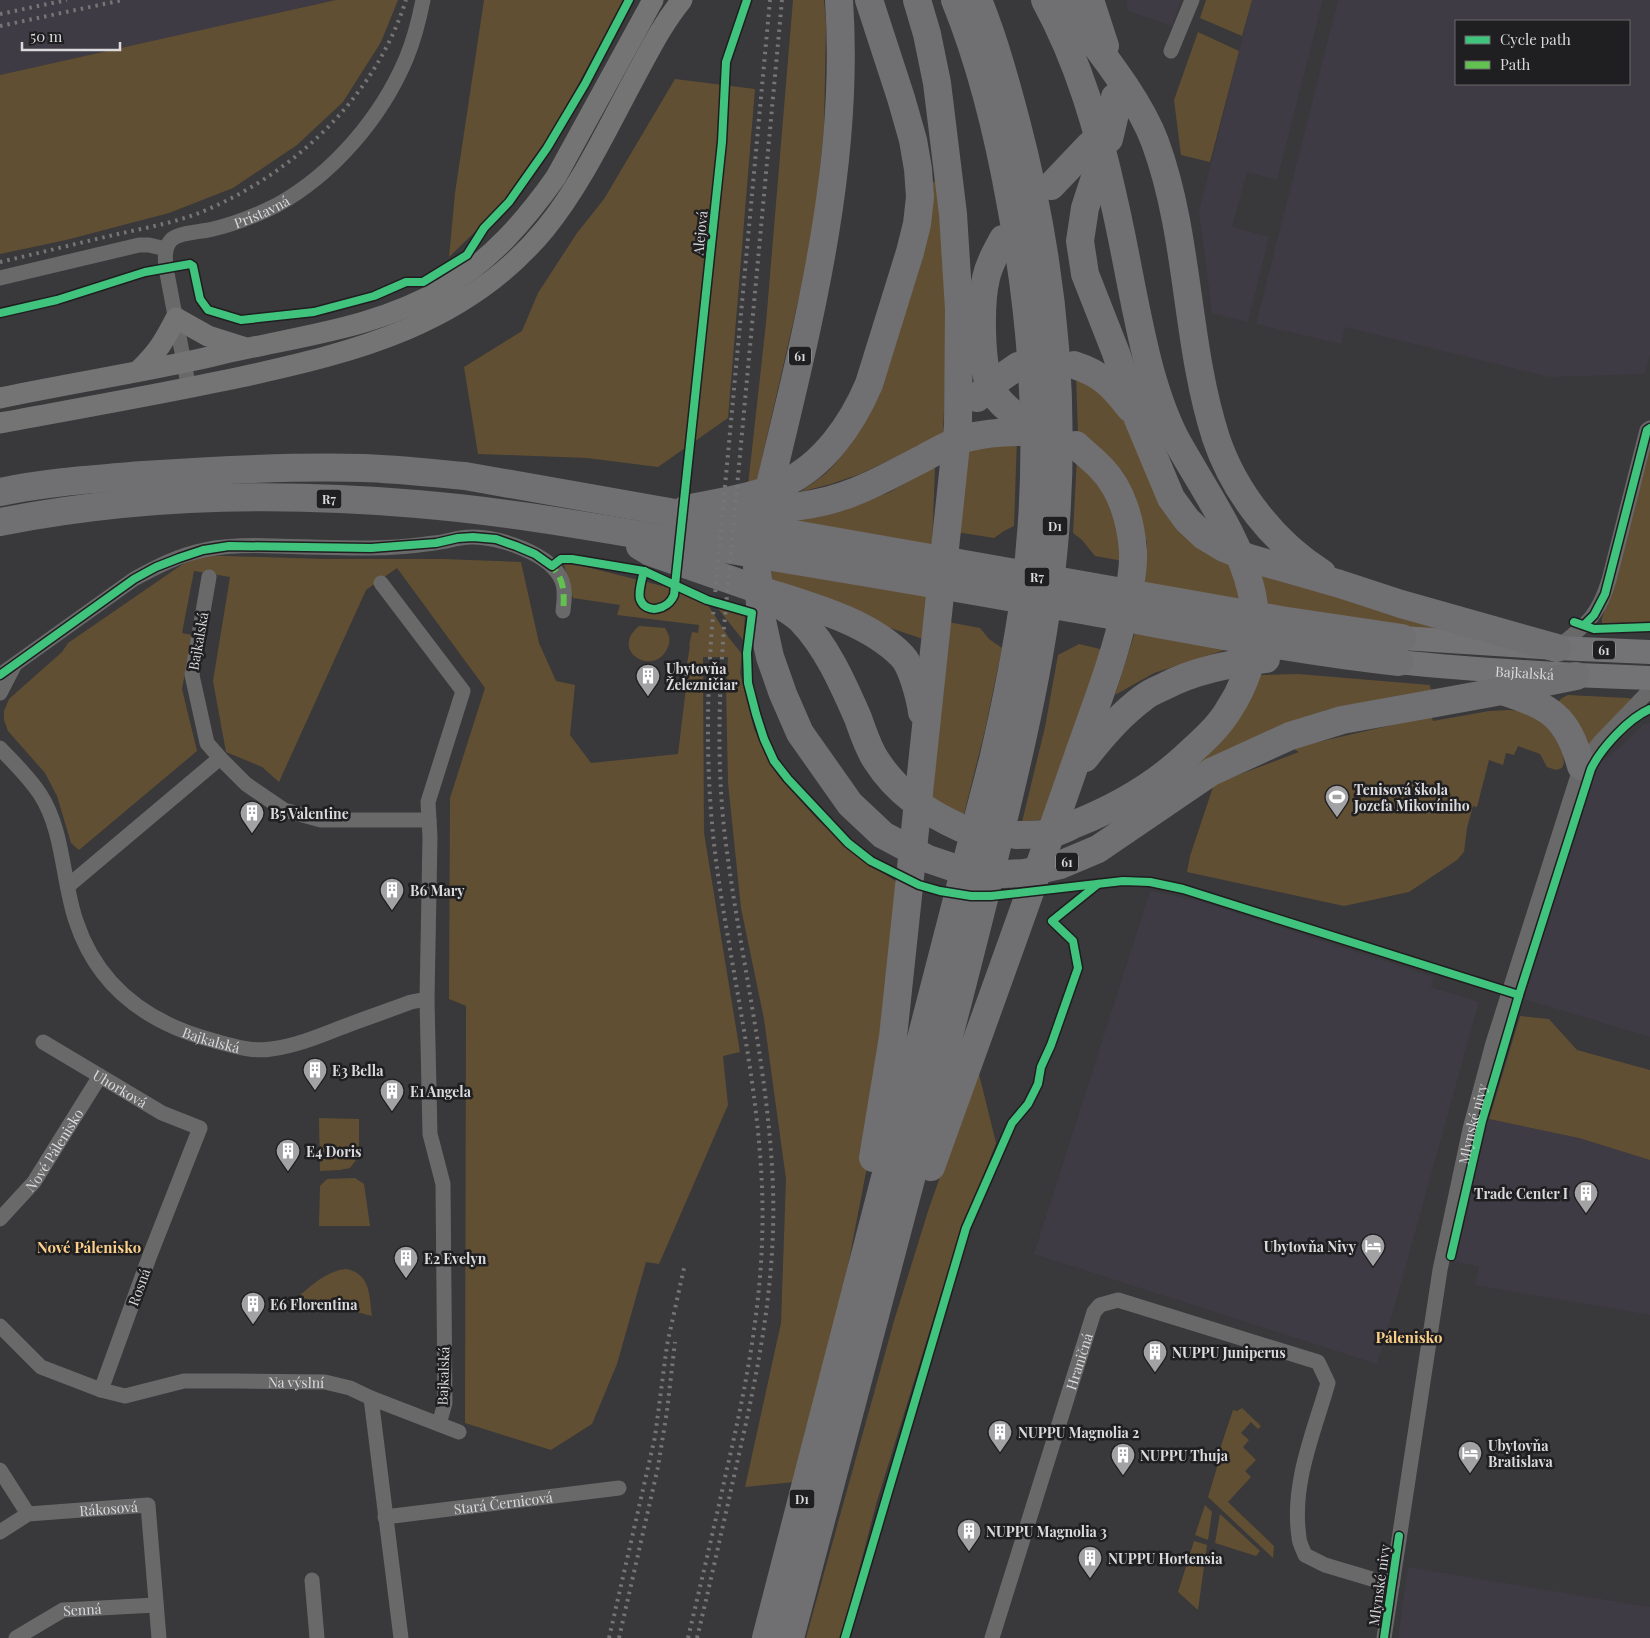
<svg xmlns="http://www.w3.org/2000/svg" width="1650" height="1638" font-family="'Playfair Display',serif">
<style>
.built{fill:#3f3b44;fill-rule:evenodd}
.green{fill:#614f33}
.lines{fill:none;stroke-linecap:round;stroke-linejoin:round}
.minor{stroke:#69696a;stroke-width:15}
.secondary{stroke:#747475;stroke-width:21}
.primary{stroke:#737274;stroke-width:24}
.motorway{stroke:#706f71;stroke-width:28}
.rail{stroke:#757576;stroke-width:4;stroke-dasharray:2.5 5;stroke-linecap:butt}
.quiet{stroke:#63c152;stroke-width:6;stroke-dasharray:12 6;stroke-linecap:butt}
.cycleway-casing{stroke:#1f1e20;stroke-width:11}
.cycleway{stroke:#40c37c;stroke-width:8}
.labels{text-anchor:middle;dominant-baseline:central;stroke-width:5;stroke-linejoin:round;paint-order:stroke}
.shield{fill:#1f1e20;stroke:#a2a1a4;stroke-width:1}
.shield-label{font-size:12px;font-weight:bold;fill:#dad9dc}
.street-label{font-size:14px;fill:#dad9dc;stroke:#1f1e20}
.poi-label{font-size:14px;font-weight:bold;fill:#dad9dc;stroke:#1f1e20;text-anchor:start}
.neighbourhood-label{font-size:15px;font-weight:bold;fill:#facf89;stroke:#1f1e20}
</style>
<rect width="100%" height="100%" fill="#39383a"/>
<!-- built -->
<g class="built">
<polygon points="0,0 336,0 0,75"/>
<polygon points="1126,0 1181,0 1172,26 1128,11"/>
<polygon points="1252,0 1323,0 1277,180 1247,172 1232,227 1269,237 1248,322 1212,313 1199,211"/>
<path d="M 1338,0 L 1650,0 L 1650,354 L 1645,374 L 1549,377 L 1345,327 L 1341,344 L 1256,324 ZM 1456,21 L 1629,21 L 1629,84 L 1456,84 Z"/>
<polygon points="1650,723 1650,1037 1524,999 1595,767 1624,744 1644,724"/>
<polygon points="1150,891 1199,901 1434,977 1431,987 1479,1002 1395,1305 1377,1364 1034,1254"/>
<polygon points="1489,1119 1579,1138 1650,1160 1650,1315 1475,1285 1479,1267 1453,1261 1479,1139"/>
<polygon points="1408,1567 1650,1607 1650,1638 1398,1638"/>
</g>
<!-- green -->
<g class="green">
<polygon points="336,0 398,0 381,42 343,102 297,145 233,188 169,213 66,240 0,254 0,75"/>
<polygon points="484,0 624,0 545,145 504,204 449,257 455,193"/>
<polygon points="793,0 824,0 826,23 824,127 816,212 801,288 757,480 748,485 766,323"/>
<polygon points="1206,0 1252,0 1242,36 1200,18"/>
<polygon points="1198,32 1239,51 1210,162 1181,155 1174,100"/>
<polygon points="675,79 755,89 728,418 658,467 587,458 478,454 464,367 522,331 538,293 577,233 604,199"/>
<path d="M 939,181 L 946,273 L 946,356 L 943,435 L 860,474 L 831,484 L 800,492 C 808,486 818,480 826,473 C 848,452 863,427 876,399 L 932,182 Z"/>
<polygon points="1076,374 1120,408 1181,530 1487,635 1385,627 1144,587 1147,542 1133,501 1078,435"/>
<polygon points="1017,438 1014,526 1004,531 994,538 956,532 964,472 971,445"/>
<polygon points="1650,440 1650,622 1647,625 1602,624 1602,618 1609,598"/>
<polygon points="1077,456 1113,502 1123,561 1095,556 1082,540 1073,533"/>
<polygon points="935,466 932,549 785,526 786,517 839,509 888,493"/>
<polygon points="196,555 324,559 443,559 521,562 539,643 556,681 575,685 570,735 591,763 678,754 688,671 687,664 690,646 689,646 692,632 698,633 699,625 617,615 620,605 573,598 563,561 682,591 708,605 729,638 742,654 740,673 754,729 772,766 780,778 817,819 844,845 875,868 899,883 876,1120 846,1276 794,1482 745,1487 781,1323 786,1179 764,1019 741,908 728,783 726,687 728,657 703,657 704,833 740,1052 723,1056 728,1105 659,1264 646,1262 617,1364 592,1424 551,1450 465,1423 466,1006 449,999 450,798 485,688 397,568 366,590 279,782 262,767 226,752 213,681 230,577 194,571 182,633 192,635 182,689 197,751 79,850 71,843 57,796 45,773 8,731 4,720 4,711 9,699 62,652 68,643"/>
<polygon points="772,570 928,592 923,639 774,589 771,579"/>
<polygon points="715,605 741,611 745,616 743,640"/>
<polygon points="948,622 980,628 989,639 1002,648 985,730 963,818 927,800"/>
<path d="M 639,626 L 665,628 C 669,635 671,639 668,647 C 655,679 608,651 639,626 Z"/>
<polygon points="1136,629 1231,648 1154,673 1115,695"/>
<polygon points="1079,644 1104,650 1045,819 1022,822 1045,727 1058,655"/>
<polygon points="1298,674 1430,685 1431,690 1326,710 1195,766 1233,725 1248,702 1260,675"/>
<polygon points="1568,695 1628,698 1632,699 1594,741 1587,746 1554,706 1562,698"/>
<polygon points="1510,710 1527,712 1553,731 1563,755 1564,763 1562,768 1556,770 1547,767 1540,754 1518,746 1514,755 1506,753 1503,765 1489,760 1477,807 1473,806 1467,828 1464,852 1457,860 1409,892 1344,906 1187,872 1190,856 1214,784 1299,752 1292,748 1431,716 1433,721 1489,711"/>
<polygon points="1520,1016 1549,1019 1577,1050 1650,1070 1650,1160 1579,1138 1489,1119"/>
<polygon points="978,1070 996,1143 971,1208 941,1294 877,1501 841,1638 806,1638 894,1321 929,1208"/>
<polygon points="319,1118 359,1119 359,1156 350,1168 340,1170 320,1171"/>
<polygon points="355,1178 364,1184 370,1226 319,1226 320,1186 327,1179"/>
<path d="M 346,1269 C 371,1274 369,1295 372,1316 L 300,1297 L 300,1295 C 315,1283 327,1271 346,1269 Z"/>
<polygon points="1242,1408 1261,1426 1258,1429 1251,1422 1241,1433 1249,1440 1243,1447 1256,1460 1245,1471 1251,1477 1228,1502 1274,1546 1273,1558 1208,1497 1222,1451 1220,1449 1233,1410 1237,1411"/>
<polygon points="1205,1505 1212,1512 1208,1540 1195,1535"/>
<polygon points="1220,1514 1260,1551 1256,1556 1215,1543"/>
<polygon points="1194,1541 1207,1545 1198,1610 1178,1592"/>
</g>
<g class="lines">
<!-- minor -->
<g class="minor">
<polyline points="1171,51 1192,0"/>
<polyline points="0,278 139,245 149,245 166,249"/>
<path id="s1" d="M 189,389 L 166,268 C 165,258 164,247 172,239 C 181,232 202,232 213,229 C 235,224 257,215 277,205 C 333,174 381,118 406,59 C 414,40 419,20 423,0"/>
<polyline points="209,577 192,675 207,743 220,758"/>
<path d="M 1557,648 C 1586,624 1598,617 1609,580 L 1647,430 L 1650,428"/>
<path d="M 0,675 L 134,579 C 156,567 179,555 204,550 C 227,545 252,545 276,546 C 307,547 339,548 370,548 C 391,548 413,546 434,543 C 447,542 458,537 471,537 C 498,536 552,554 562,581 C 566,591 564,601 563,611"/>
<polyline points="0,693 14,666"/>
<path id="s2" d="M 0,748 C 13,762 29,777 40,794 C 64,831 62,880 76,921 C 98,988 149,1024 215,1041 C 233,1046 252,1052 271,1049 C 295,1046 317,1037 340,1028 C 363,1019 387,1011 411,1002 L 427,999 L 430,837 L 428,802 L 463,691 L 381,583"/>
<polyline points="68,886 220,758 246,784 284,810 321,820 429,820"/>
<polyline points="427,999 430,1134 443,1184 445,1403 439,1424"/>
<path id="s3" d="M 43,1042 L 162,1113 L 200,1128 L 150,1255 L 101,1390"/>
<path id="s4" d="M 0,1219 L 34,1182 L 100,1076"/>
<path id="s5" d="M 0,1326 L 41,1367 L 101,1390 L 125,1396 L 184,1381 L 235,1381 L 325,1382 L 350,1388 L 371,1398 L 401,1638"/>
<polyline points="371,1398 459,1432"/>
<polyline points="0,1470 28,1514"/>
<path id="s6" d="M 385,1517 L 619,1488"/>
<path id="s7" d="M 0,1532 L 28,1514 L 148,1505 L 159,1638"/>
<polyline points="312,1580 317,1638"/>
<path id="s8" d="M 16,1638 L 63,1610 L 156,1605"/>
<path id="s9" d="M 992,1638 L 1094,1312 L 1100,1305 L 1118,1300 L 1318,1362 L 1328,1383 C 1314,1432 1291,1484 1299,1537 C 1299,1543 1303,1549 1305,1555 L 1325,1565 L 1392,1585"/>
<path id="s10" d="M 1384,1638 L 1440,1270 L 1470,1129 L 1493,1043 L 1581,766 L 1600,742 L 1650,690"/>
</g>
<!-- secondary -->
<g class="secondary">
<path d="M 139,370 C 158,352 164,341 176,318 L 208,336 L 246,348"/>
<path d="M 0,398 C 62,385 124,375 186,362 C 207,358 228,352 249,348 C 315,334 384,324 444,288 C 490,261 525,221 556,177 L 653,0"/>
<path d="M 0,423 C 81,408 161,394 241,377 C 356,352 467,324 545,229 C 581,185 608,127 635,77 C 649,51 663,23 682,0"/>
</g>
<!-- primary -->
<g class="primary">
<polyline points="1402,638 1557,648 1650,652"/>
<path id="s11" d="M 1399,662 C 1482,671 1566,675 1650,678"/>
</g>
<!-- motorway -->
<g class="motorway">
<path d="M 839,0 C 851,175 803,345 763,514 L 759,542 L 757,568 L 761,616 L 770,657 L 783,694 L 800,733 L 850,804 L 883,835 L 928,859 L 970,873 L 1004,874 L 1025,873 L 1060,865 L 1098,849 L 1211,772 L 1290,736 L 1342,720 L 1502,691 L 1576,676"/>
<path d="M 1062,0 C 1092,42 1137,94 1155,142 C 1190,237 1185,342 1216,438 C 1234,492 1274,543 1322,573"/>
<polyline points="1090,0 1105,46"/>
<polyline points="1109,139 1114,118 1115,97"/>
<polyline points="1097,171 1085,208 1080,241 1085,274 1116,353 1138,419 1171,498 1187,520 1204,536 1224,548 1249,558 1340,584 1401,604 1557,648"/>
<polyline points="1051,186 1090,145"/>
<path d="M 1003,239 C 996,252 989,264 986,278 C 980,303 980,365 991,388 C 997,401 1009,410 1020,419"/>
<path d="M 1074,365 C 1102,374 1113,386 1130,408"/>
<polyline points="977,398 989,386 1018,366"/>
<path d="M 0,492 C 47,482 95,479 143,475 C 216,470 290,466 363,468 C 397,469 431,473 465,476 L 1281,620 L 1402,638"/>
<path d="M 686,509 C 718,502 753,498 783,484 C 824,465 852,424 869,384 L 910,252 L 917,224 L 920,197 L 918,169 L 913,140 L 901,98 L 869,0"/>
<path d="M 746,510 C 783,509 820,506 854,492 C 878,483 900,470 922,459 C 937,451 951,442 967,438 C 985,433 1002,432 1020,432"/>
<path d="M 0,522 C 136,495 279,492 417,504 C 505,511 591,527 677,541 C 808,563 939,584 1070,608 C 1179,627 1288,650 1399,662"/>
<path d="M 640,546 L 650,552 C 685,564 719,576 754,588 C 802,604 866,619 902,656 C 912,666 920,698 922,712"/>
<path d="M 776,602 C 784,608 794,613 801,620 C 827,647 843,684 858,718 C 863,732 868,748 876,760 C 897,793 926,812 961,828"/>
<path d="M 1502,691 C 1550,707 1567,715 1581,766"/>
<path d="M 1085,758 C 1102,736 1120,715 1143,698 C 1149,693 1156,690 1163,687 C 1195,670 1230,664 1266,659"/>
<path d="M 1016,835 C 1028,835 1040,835 1052,833 C 1060,832 1068,827 1075,824 C 1115,808 1152,787 1183,759 C 1199,744 1217,729 1228,711 C 1293,611 1228,531 1179,445 C 1166,422 1157,395 1150,370 C 1135,314 1127,257 1114,201 C 1099,132 1079,62 1045,0"/>
<polyline points="873,1158 893,1037 958,426 959,309 953,214 937,83 927,34 917,0"/>
<path d="M 931,1167 C 981,1028 1032,889 1080,750 C 1097,702 1116,654 1126,605 C 1130,588 1134,569 1133,551 C 1131,522 1122,490 1102,469 C 1094,460 1084,453 1076,445"/>
<path d="M 766,1638 L 993,760 C 1006,704 1017,649 1025,592 C 1042,463 1035,333 1011,206 C 999,138 981,64 955,0"/>
<path d="M 790,1638 C 836,1461 883,1284 930,1107 C 951,1031 970,955 989,879 C 1012,785 1035,693 1048,598 C 1070,438 1057,276 1016,121 C 1005,80 994,39 978,0"/>
</g>
<!-- rail -->
<g class="rail">
<polyline points="0,14 67,0"/>
<polyline points="0,26 123,0"/>
<path d="M 0,262 C 39,253 79,243 118,234 C 145,228 173,223 199,213 C 293,175 375,98 406,0"/>
<polyline points="609,1638 655,1437 667,1345 684,1268"/>
<polyline points="619,1638 658,1467 667,1411 675,1342"/>
<path d="M 688,1638 C 701,1583 714,1528 726,1473 C 748,1379 766,1285 762,1188 C 758,1081 732,975 717,868 C 706,788 706,708 712,627 L 770,0"/>
<path d="M 697,1638 C 711,1580 724,1521 737,1463 C 758,1372 776,1282 773,1189 C 769,1067 738,949 724,828 C 717,761 719,695 724,628 L 782,0"/>
</g>
<!-- quiet -->
<path class="quiet" d="M 548,563 C 564,576 565,592 563,611"/>
<defs>
<g id="cycleway">
<polyline points="0,313 57,300 145,272 190,264 193,266 200,299 208,310 241,320 314,312 374,296 406,282 423,282 467,255 484,228 509,202 547,148 585,84 629,0"/>
<path d="M 644,571 C 642,579 638,591 640,599 C 646,615 668,610 674,595 L 722,142 L 726,62 L 747,0"/>
<polyline points="1574,622 1594,629 1650,627"/>
<polyline points="1584,625 1594,615 1605,594 1647,430 1650,428"/>
<polyline points="0,675 134,579 156,567 179,558 203,550 229,546 371,548 436,543 458,538 473,537 496,539 516,546 535,554 552,566 561,559 572,559 644,571 707,600 752,613 747,653 748,683 756,714 764,739 774,761 788,779 848,843 871,861 919,885 940,891 971,896 991,896 1123,881 1150,882 1183,889 1519,995"/>
<path d="M 1451,1256 L 1482,1121 L 1519,995 L 1591,769 C 1601,748 1629,718 1650,709"/>
<polyline points="845,1638 966,1228 1012,1123 1028,1104 1038,1084 1041,1067 1051,1045 1078,968 1073,941 1052,921 1098,884"/>
<polyline points="1384,1638 1399,1536"/>
</g>
</defs>
<!-- cycleway casing -->
<use href="#cycleway" class="cycleway-casing"/>
<!-- cycleway -->
<use href="#cycleway" class="cycleway"/>
</g>
<!-- icons -->
<defs>
<symbol id="building-pin" viewBox="-11 -11 22 30"><path d="M0 17L-7.5 6A9.5 9.5 0 1 1 7.5 6Z" fill="#a2a1a3" stroke="#1f1e20"/><path d="M-4-6H4V6H1V3H-1V6H-4ZM-2.5-4.3h1.7v1.8h-1.7ZM.8-4.3h1.7v1.8H.8ZM-2.5-1h1.7V.8h-1.7ZM.8-1h1.7V.8H.8Z" fill="#fff"/></symbol>
<symbol id="stadium-pin" viewBox="-11 -11 22 30"><path d="M0 17L-7.5 6A9.5 9.5 0 1 1 7.5 6Z" fill="#a2a1a3" stroke="#1f1e20"/><path d="M0-5a6.5 5 0 1 0 0 10a6.5 5 0 1 0 0-10ZM-3.5-1.8h7v3.6h-7Z" fill="#fff"/></symbol>
<symbol id="hotel-pin" viewBox="-11 -11 22 30"><path d="M0 17L-7.5 6A9.5 9.5 0 1 1 7.5 6Z" fill="#a2a1a3" stroke="#1f1e20"/><path d="M-6-4.5h1.5V1H6V5H4.5V3h-9V5H-6ZM-4 0a1.8 1.8 0 1 1 3.6 0ZM.5 0V-2.5h3Q6-2.5 6 0Z" fill="#fff"/></symbol>
</defs>
<g fill-rule="evenodd">
<use href="#building-pin" x="634" y="662" width="28" height="38"/>
<use href="#stadium-pin" x="1323" y="783" width="28" height="38"/>
<use href="#building-pin" x="238" y="799" width="28" height="38"/>
<use href="#building-pin" x="378" y="876" width="28" height="38"/>
<use href="#building-pin" x="301" y="1056" width="28" height="38"/>
<use href="#building-pin" x="378" y="1077" width="28" height="38"/>
<use href="#building-pin" x="274" y="1137" width="28" height="38"/>
<use href="#building-pin" x="1572" y="1179" width="28" height="38"/>
<use href="#hotel-pin" x="1359" y="1232" width="28" height="38"/>
<use href="#building-pin" x="392" y="1244" width="28" height="38"/>
<use href="#building-pin" x="239" y="1290" width="28" height="38"/>
<use href="#building-pin" x="1141" y="1338" width="28" height="38"/>
<use href="#building-pin" x="986" y="1418" width="28" height="38"/>
<use href="#hotel-pin" x="1456" y="1439" width="28" height="38"/>
<use href="#building-pin" x="1109" y="1441" width="28" height="38"/>
<use href="#building-pin" x="955" y="1517" width="28" height="38"/>
<use href="#building-pin" x="1076" y="1544" width="28" height="38"/>
</g>
<g class="labels">
<!-- shield labels -->
<g class="shield">
<rect x="789" y="346.5" width="22" height="19" rx="4"/>
<rect x="316.5" y="489.5" width="25" height="19" rx="4"/>
<rect x="1042.5" y="516.5" width="25" height="19" rx="4"/>
<rect x="1024.5" y="567.5" width="25" height="19" rx="4"/>
<rect x="1593" y="640.5" width="22" height="19" rx="4"/>
<rect x="1056" y="852.5" width="22" height="19" rx="4"/>
<rect x="789.5" y="1489.5" width="25" height="19" rx="4"/>
</g>
<g class="shield-label">
<text x="800" y="356">61</text>
<text x="329" y="499">R7</text>
<text x="1055" y="526">D1</text>
<text x="1037" y="577">R7</text>
<text x="1604" y="650">61</text>
<text x="1067" y="862">61</text>
<text x="802" y="1499">D1</text>
</g>
<!-- street labels -->
<g class="street-label">
<text stroke="none"><textPath href="#s1" startOffset="248">Prístavná</textPath></text>
<text transform="translate(700 233) rotate(-84)">Alejová</text>
<text transform="translate(198 641) rotate(-80)">Bajkalská</text>
<text stroke="none"><textPath href="#s11" startOffset="126">Bajkalská</textPath></text>
<text stroke="none"><textPath href="#s2" startOffset="382">Bajkalská</textPath></text>
<text stroke="none"><textPath href="#s3" startOffset="90">Uhorková</textPath></text>
<text stroke="none"><textPath href="#s10" startOffset="522">Mlynské nivy</textPath></text>
<text stroke="none"><textPath href="#s4" startOffset="88">Nové Pálenisko</textPath></text>
<text transform="translate(139 1287) rotate(-70)">Rosná</text>
<text stroke="none"><textPath href="#s9" startOffset="290">Hraničná</textPath></text>
<text transform="translate(443 1376) rotate(-88)">Bajkalská</text>
<text stroke="none"><textPath href="#s5" startOffset="320">Na výslní</textPath></text>
<text stroke="none"><textPath href="#s6" startOffset="119">Stará Černicová</textPath></text>
<text stroke="none"><textPath href="#s7" startOffset="114">Rákosová</textPath></text>
<text transform="translate(1379 1585) rotate(-82)">Mlynské nivy</text>
<text stroke="none"><textPath href="#s8" startOffset="74">Senná</textPath></text>
</g>
<!-- poi labels -->
<g class="poi-label">
<text x="666" y="668">Ubytovňa<tspan x="666" dy="16">Železničiar</tspan></text>
<text x="1354" y="789">Tenisová škola<tspan x="1354" dy="16">Jozefa Mikovíniho</tspan></text>
<text x="270" y="813">B5 Valentine</text>
<text x="410" y="890">B6 Mary</text>
<text x="332" y="1070">E3 Bella</text>
<text x="410" y="1091">E1 Angela</text>
<text x="306" y="1151">E4 Doris</text>
<text x="1568" y="1193" text-anchor="end">Trade Center I</text>
<text x="1356" y="1246" text-anchor="end">Ubytovňa Nivy</text>
<text x="424" y="1258">E2 Evelyn</text>
<text x="270" y="1304">E6 Florentina</text>
<text x="1172" y="1352">NUPPU Juniperus</text>
<text x="1018" y="1432">NUPPU Magnolia 2</text>
<text x="1488" y="1445">Ubytovňa<tspan x="1488" dy="16">Bratislava</tspan></text>
<text x="1140" y="1455">NUPPU Thuja</text>
<text x="986" y="1531">NUPPU Magnolia 3</text>
<text x="1108" y="1558">NUPPU Hortensia</text>
</g>
<!-- neighbourhood labels -->
<g class="neighbourhood-label">
<text x="89" y="1247">Nové Pálenisko</text>
<text x="1409" y="1337">Pálenisko</text>
</g>
</g>
<!-- legend -->
<rect x="1455" y="20" width="175" height="65" fill="#1f1e20" stroke="#6a696b"/>
<rect x="1465" y="36" width="25" height="8" fill="#40c37c" stroke="#6a696b"/>
<text x="1500" y="45" font-size="15" fill="#dad9dc">Cycle path</text>
<rect x="1465" y="61" width="25" height="8" fill="#63c152" stroke="#6a696b"/>
<text x="1500" y="70" font-size="15" fill="#dad9dc">Path</text>
<!-- scale -->
<path d="M22 42v8h98v-8" fill="none" stroke="#dad9dc" stroke-width="2.5"/>
<text x="30" y="42" font-size="15" fill="#dad9dc" stroke="#1f1e20" stroke-width="4" paint-order="stroke">50 m</text>
</svg>
